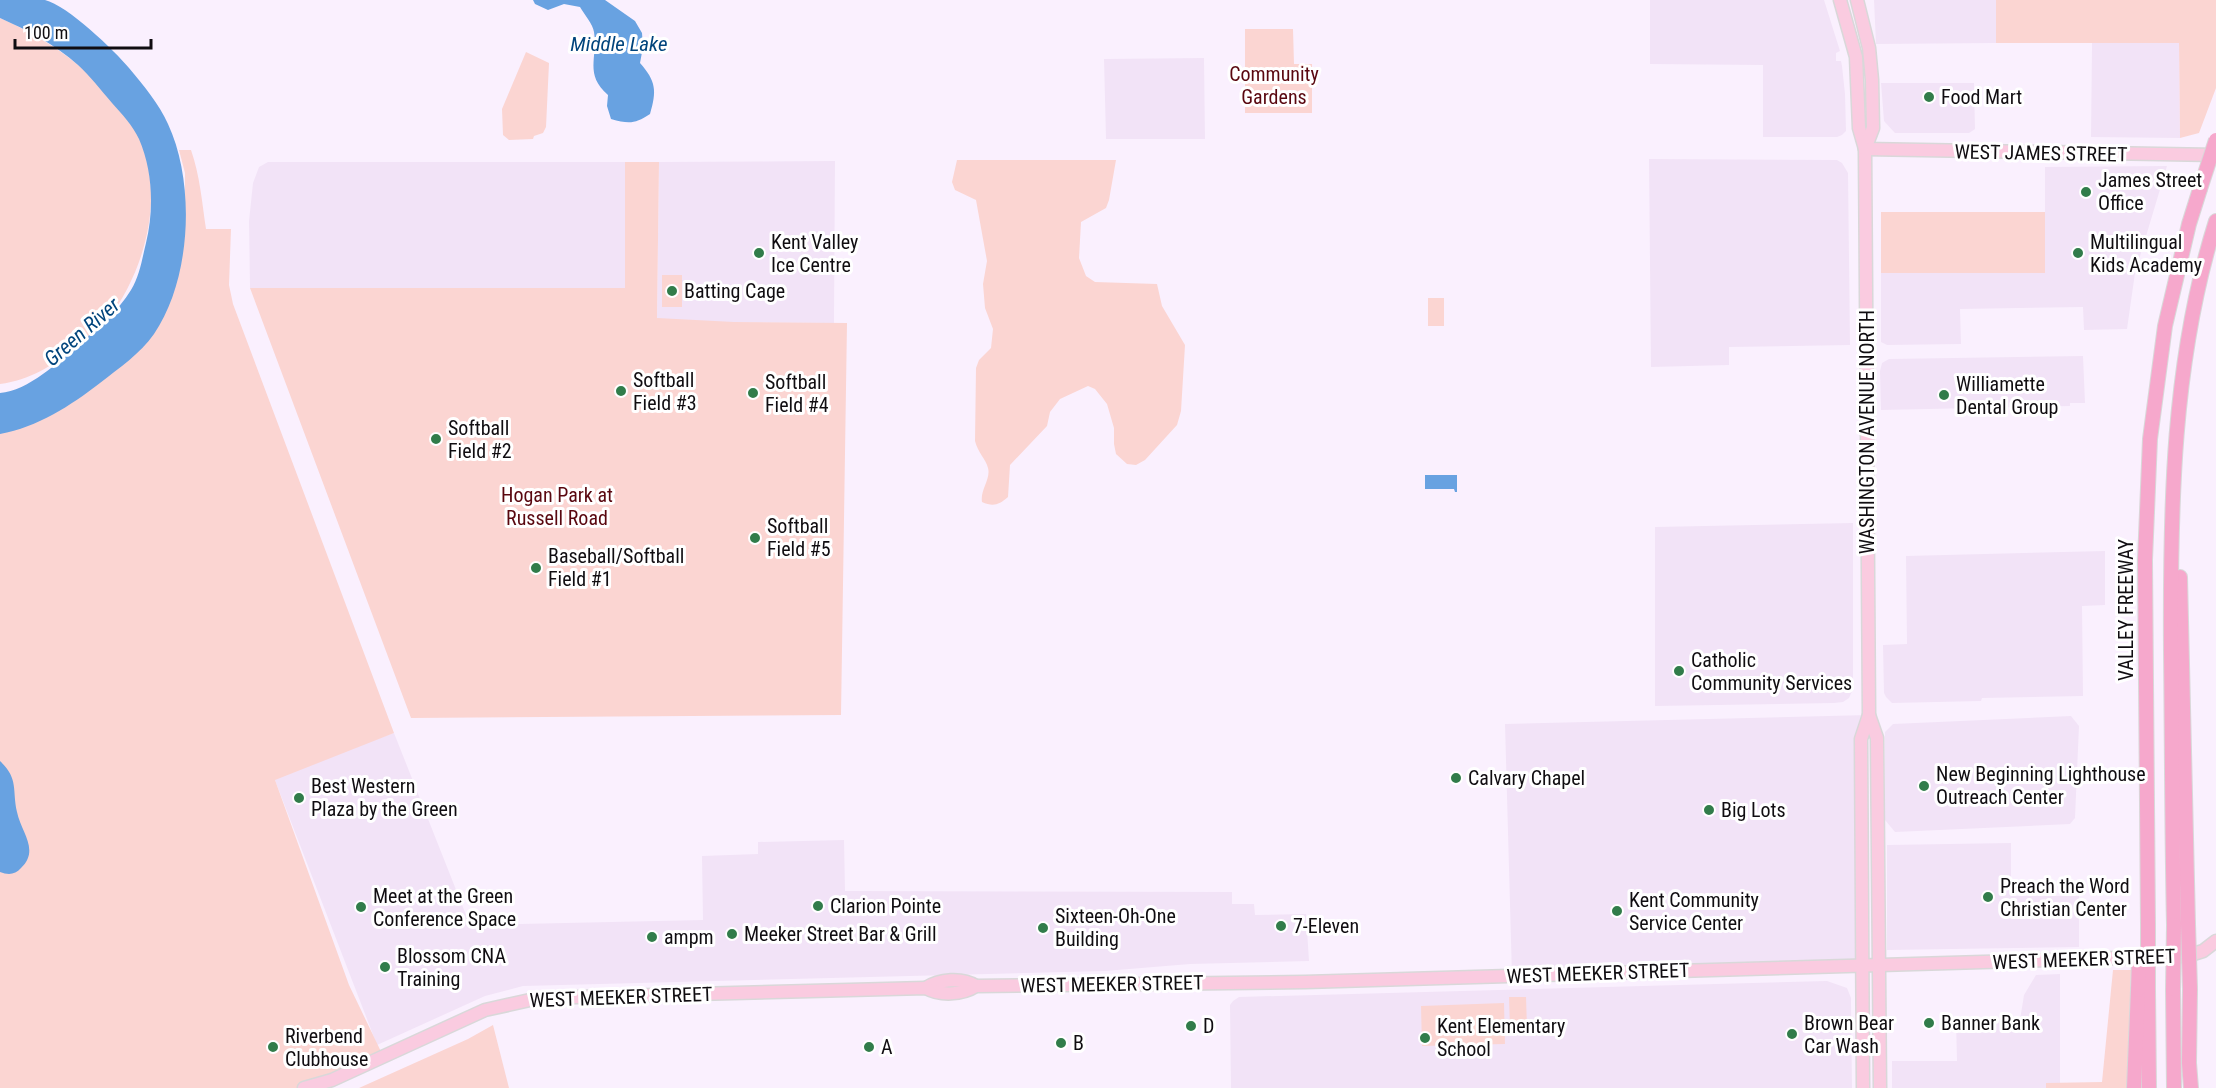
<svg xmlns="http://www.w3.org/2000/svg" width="2216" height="1088" font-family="'Roboto Condensed',sans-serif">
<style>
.built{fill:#f2e3f7}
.green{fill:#fbd5d2}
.water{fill:#68a2e1}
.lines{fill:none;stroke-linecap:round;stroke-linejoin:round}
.major-casing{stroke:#d9d8d9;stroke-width:15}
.highway-casing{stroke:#d9d8d9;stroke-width:16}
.major{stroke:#facbe0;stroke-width:12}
.highway{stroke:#f6a8cc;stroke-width:14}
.highway-bridge-casing{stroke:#d9d8d9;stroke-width:16;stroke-linecap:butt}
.highway-bridge{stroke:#f6a8cc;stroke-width:14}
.poi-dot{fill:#317c4a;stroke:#fff;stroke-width:2}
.labels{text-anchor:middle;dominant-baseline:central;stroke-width:6;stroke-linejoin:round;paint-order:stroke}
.park-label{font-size:20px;fill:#59070f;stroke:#fff}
.poi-label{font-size:20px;fill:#100d11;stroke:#fff;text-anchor:start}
.street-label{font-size:20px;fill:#100d11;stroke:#fff}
.water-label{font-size:21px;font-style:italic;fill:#00447c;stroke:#fff}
</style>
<rect width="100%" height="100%" fill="#faf0fe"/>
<!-- built -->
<g class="built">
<polygon points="1650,0 1824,0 1840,51 1836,53 1836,61 1841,61 1842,66 1845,94 1846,131 1842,135 1837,137 1763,137 1763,65 1650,64"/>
<polygon points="1874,0 1996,0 1996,43 1876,44"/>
<polygon points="2092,43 2179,43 2180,138 2091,137"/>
<polygon points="1204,58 1205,139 1106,139 1104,59"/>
<polygon points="1881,83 1974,83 1975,129 1969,133 1895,133 1884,121"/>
<polygon points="1649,159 1837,160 1842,163 1848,173 1850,345 1729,347 1729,365 1651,367"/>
<polygon points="835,161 834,323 657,322 659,162"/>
<polygon points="268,162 625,162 626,288 250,288 249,221 253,183 259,167"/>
<polygon points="2167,166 2135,273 2127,329 2084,330 2083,307 1960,309 1961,344 1887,345 1881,342 1881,273 2045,273 2045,167"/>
<polygon points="2083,356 2085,403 2070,403 2070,406 1881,410 1880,371 1882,363 1889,359"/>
<polygon points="1853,523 1853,689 1849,698 1843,702 1834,703 1655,706 1655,527"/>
<polygon points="2105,551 2105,605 2082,606 2083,696 1982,698 1981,701 1892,703 1886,697 1884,693 1883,645 1907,644 1906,556"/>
<polygon points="1869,715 1863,727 1862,965 1512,976 1505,724"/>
<polygon points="2071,716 2079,726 2075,818 2070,824 1895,832 1885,820 1885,732 1893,724"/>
<polygon points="394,733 470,925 703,920 702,856 758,854 758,842 844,840 845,891 1232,892 1232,904 1254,904 1255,915 1306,914 1309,961 1190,964 1105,971 523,986 485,996 377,1045 273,775"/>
<polygon points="2011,843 2011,896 2079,896 2079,947 1887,950 1887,845"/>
<polygon points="2060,974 2060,1083 2047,1083 2046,1088 1892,1088 1892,1061 1957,1061 1956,1021 2020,1020 2024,995 2036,975"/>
<polygon points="1827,981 1847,988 1851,998 1852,1088 1231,1088 1230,1005 1233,1001 1239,997"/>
</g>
<!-- green -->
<g class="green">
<polygon points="1996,0 2216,0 2216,88 2199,133 2180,138 2179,43 1996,43"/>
<path d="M 0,18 C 32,32 65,52 91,76 C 101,85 109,97 118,108 C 127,119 138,131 143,145 C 163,204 144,272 107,321 C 99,331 86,339 76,347 C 52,366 30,380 0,384 Z"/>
<polygon points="1293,29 1294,64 1312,64 1312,113 1245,113 1245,29"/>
<polygon points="526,52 549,63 546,127 543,133 534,136 533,139 509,140 503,135 502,109"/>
<path d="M 179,150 L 191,150 C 200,176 202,202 206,229 L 231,229 L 229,285 L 233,304 L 394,733 L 275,780 L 349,985 L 386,1062 L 331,1088 L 0,1088 L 0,431 L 47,415 L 185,215 L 185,173 Z"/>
<path d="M 957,160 L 1116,160 L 1109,200 L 1106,208 L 1081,222 L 1079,258 L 1086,276 L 1095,282 L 1157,284 L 1162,306 L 1185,345 L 1181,411 L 1177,425 L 1145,460 L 1136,465 L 1127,464 L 1116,454 L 1114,444 L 1114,428 L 1107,404 L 1095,389 L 1088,386 L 1060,399 L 1050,412 L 1047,426 L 1010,465 L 1008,497 C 999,505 993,507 982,502 C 980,490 991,479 988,468 C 986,459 978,453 975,441 L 976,368 L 979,360 L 991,348 L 993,329 L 985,308 L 983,284 L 987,261 L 976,200 L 955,190 L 952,182 Z"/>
<polygon points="625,162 659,162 657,318 734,322 847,323 841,715 411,718 250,288 625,288"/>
<rect x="1881" y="212" width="164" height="61"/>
<rect x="662" y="275" width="20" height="32"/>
<rect x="1428" y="298" width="16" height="28"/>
<polygon points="2113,970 2131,970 2127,1088 2046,1088 2046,1083 2102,1082"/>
<polygon points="1509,997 1526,997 1527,1027 1510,1027"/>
<polygon points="1504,1003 1505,1044 1422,1046 1421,1006"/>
<polygon points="493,1025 509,1088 359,1088 468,1039"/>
</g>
<!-- water -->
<g class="water">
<path d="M 0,0 C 14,0 32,0 45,0 C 67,5 115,51 129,68 C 144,86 159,104 168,124 C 196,184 191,280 154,334 C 140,354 119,368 100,383 C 70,406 38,427 0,434 L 0,393 C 28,391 60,361 80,343 C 99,327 118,311 131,290 C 140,275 142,259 146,243 C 154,210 153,171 139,139 C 133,126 122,114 112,103 C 101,90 90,76 78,65 C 56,45 27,30 0,18 Z"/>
<path d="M 533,0 L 605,0 L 635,21 L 642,33 L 643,47 L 640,63 C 656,81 657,91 650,114 C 635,124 629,124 611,119 L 607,106 L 608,95 C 584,74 598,58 594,32 C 593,24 584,14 580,7 L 564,4 L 548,10 L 535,4 Z"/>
<polygon points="1425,475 1457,475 1457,492 1455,492 1454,489 1425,489"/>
<path d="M 0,761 C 19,779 12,790 17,812 C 21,832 40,850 21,868 C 15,875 8,875 0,872 Z"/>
</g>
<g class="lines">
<defs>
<g id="major">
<polyline points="1840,0 1856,57 1859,128 1865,149 1869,715 1877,738 1880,1088"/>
<polyline points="1857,0 1869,48 1872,80 1873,128 1865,149"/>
<polyline points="1865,149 2216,155"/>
<path d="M 926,988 C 939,979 962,977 976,986"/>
<path d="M 304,1088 L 332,1080 L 485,1010 L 539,998 L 926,988 C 940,996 962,995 976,986 L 1305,982 L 2187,956 L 2203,951 L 2216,941"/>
<polyline points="1863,1088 1861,739 1869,715"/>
</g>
<g id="highway">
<polyline points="2180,577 2188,924"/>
<polyline points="2148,925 2145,560 2150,439 2165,326 2189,224 2200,189"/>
<path d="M 2174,925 C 2172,834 2172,743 2171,652 C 2170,508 2172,360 2216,221"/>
<polyline points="2148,989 2149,1088"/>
<polyline points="2173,989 2174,1088"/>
<polyline points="2190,989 2189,1063 2191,1088"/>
<polyline points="2134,1088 2138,990"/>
</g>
</defs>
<!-- major casing -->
<use href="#major" class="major-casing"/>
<!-- highway casing -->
<use href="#highway" class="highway-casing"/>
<!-- major -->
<use href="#major" class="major"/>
<!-- highway -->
<use href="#highway" class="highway"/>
<defs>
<g id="highway-bridge">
<polyline points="2200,189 2216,140"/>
<polyline points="2188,924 2190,989"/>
<polyline points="2148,989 2148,925"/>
<polyline points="2173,989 2174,925"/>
<polyline points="2138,990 2139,960"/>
</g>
</defs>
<!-- highway-bridge casing -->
<use href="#highway-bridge" class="highway-bridge-casing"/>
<!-- highway-bridge -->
<use href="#highway-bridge" class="highway-bridge"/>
</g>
<!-- markers -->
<g class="poi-dot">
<circle cx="1929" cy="97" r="6"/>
<circle cx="2086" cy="192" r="6"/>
<circle cx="759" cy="253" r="6"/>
<circle cx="2078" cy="253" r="6"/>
<circle cx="672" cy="291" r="6"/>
<circle cx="621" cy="391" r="6"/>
<circle cx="753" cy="393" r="6"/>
<circle cx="1944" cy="395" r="6"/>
<circle cx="436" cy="439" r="6"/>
<circle cx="755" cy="538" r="6"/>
<circle cx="536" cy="568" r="6"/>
<circle cx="1679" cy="671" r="6"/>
<circle cx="1456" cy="778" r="6"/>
<circle cx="1924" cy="786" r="6"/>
<circle cx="299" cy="798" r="6"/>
<circle cx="1709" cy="810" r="6"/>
<circle cx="1988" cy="897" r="6"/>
<circle cx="818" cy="906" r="6"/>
<circle cx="361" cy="907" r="6"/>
<circle cx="1617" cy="911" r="6"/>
<circle cx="1281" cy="926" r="6"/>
<circle cx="1043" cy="928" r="6"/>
<circle cx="732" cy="934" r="6"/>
<circle cx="652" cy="937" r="6"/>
<circle cx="385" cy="967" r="6"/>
<circle cx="1929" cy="1023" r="6"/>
<circle cx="1191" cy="1026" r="6"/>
<circle cx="1792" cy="1034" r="6"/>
<circle cx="1425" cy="1038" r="6"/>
<circle cx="1061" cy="1043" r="6"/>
<circle cx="273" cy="1047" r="6"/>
<circle cx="869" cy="1047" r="6"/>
</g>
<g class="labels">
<!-- park labels -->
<g class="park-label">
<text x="1274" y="74">Community<tspan x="1274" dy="23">Gardens</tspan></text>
<text x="557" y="495">Hogan Park at<tspan x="557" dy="23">Russell Road</tspan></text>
</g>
<!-- poi labels -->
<g class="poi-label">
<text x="1941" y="97">Food Mart</text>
<text x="2098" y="180">James Street<tspan x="2098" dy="23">Office</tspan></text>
<text x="771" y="242">Kent Valley<tspan x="771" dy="23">Ice Centre</tspan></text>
<text x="2090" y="242">Multilingual<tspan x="2090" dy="23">Kids Academy</tspan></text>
<text x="684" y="291">Batting Cage</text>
<text x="633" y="380">Softball<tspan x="633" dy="23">Field #3</tspan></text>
<text x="765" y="382">Softball<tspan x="765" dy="23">Field #4</tspan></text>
<text x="1956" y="384">Williamette<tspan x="1956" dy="23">Dental Group</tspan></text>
<text x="448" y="428">Softball<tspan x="448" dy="23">Field #2</tspan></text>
<text x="767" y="526">Softball<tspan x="767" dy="23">Field #5</tspan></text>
<text x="548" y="556">Baseball/Softball<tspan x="548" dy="23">Field #1</tspan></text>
<text x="1691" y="660">Catholic<tspan x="1691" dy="23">Community Services</tspan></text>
<text x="1936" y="774">New Beginning Lighthouse<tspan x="1936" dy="23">Outreach Center</tspan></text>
<text x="1468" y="778">Calvary Chapel</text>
<text x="311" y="786">Best Western<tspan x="311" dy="23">Plaza by the Green</tspan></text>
<text x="1721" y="810">Big Lots</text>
<text x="2000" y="886">Preach the Word<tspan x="2000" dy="23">Christian Center</tspan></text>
<text x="373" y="896">Meet at the Green<tspan x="373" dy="23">Conference Space</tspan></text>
<text x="1629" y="900">Kent Community<tspan x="1629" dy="23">Service Center</tspan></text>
<text x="830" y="906">Clarion Pointe</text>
<text x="1055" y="916">Sixteen-Oh-One<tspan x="1055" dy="23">Building</tspan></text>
<text x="1293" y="926">7-Eleven</text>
<text x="744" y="934">Meeker Street Bar &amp; Grill</text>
<text x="664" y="937">ampm</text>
<text x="397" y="956">Blossom CNA<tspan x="397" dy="23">Training</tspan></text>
<text x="1804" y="1023">Brown Bear<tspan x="1804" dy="23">Car Wash</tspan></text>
<text x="1941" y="1023">Banner Bank</text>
<text x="1203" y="1026">D</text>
<text x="1437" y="1026">Kent Elementary<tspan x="1437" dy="23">School</tspan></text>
<text x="285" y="1036">Riverbend<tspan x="285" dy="23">Clubhouse</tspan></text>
<text x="1073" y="1043">B</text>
<text x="881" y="1047">A</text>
</g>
<!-- street labels -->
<g class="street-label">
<text transform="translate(2041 153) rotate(1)">WEST JAMES STREET</text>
<text transform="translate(1867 432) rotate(-90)">WASHINGTON AVENUE NORTH</text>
<text transform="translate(2126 610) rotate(-90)">VALLEY FREEWAY</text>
<text transform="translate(2084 959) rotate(-2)">WEST MEEKER STREET</text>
<text transform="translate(1598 973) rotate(-2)">WEST MEEKER STREET</text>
<text transform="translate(1112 984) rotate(-1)">WEST MEEKER STREET</text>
<text transform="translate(621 997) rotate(-2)">WEST MEEKER STREET</text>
</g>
<!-- water labels -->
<g class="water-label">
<text x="619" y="44">Middle Lake</text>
<text transform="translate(82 332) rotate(-41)">Green River</text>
</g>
</g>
<!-- scale -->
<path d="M15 39v9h136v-9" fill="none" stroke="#100d11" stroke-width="3"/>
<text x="24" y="39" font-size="18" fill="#100d11" stroke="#ffffff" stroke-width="4.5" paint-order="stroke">100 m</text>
</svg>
